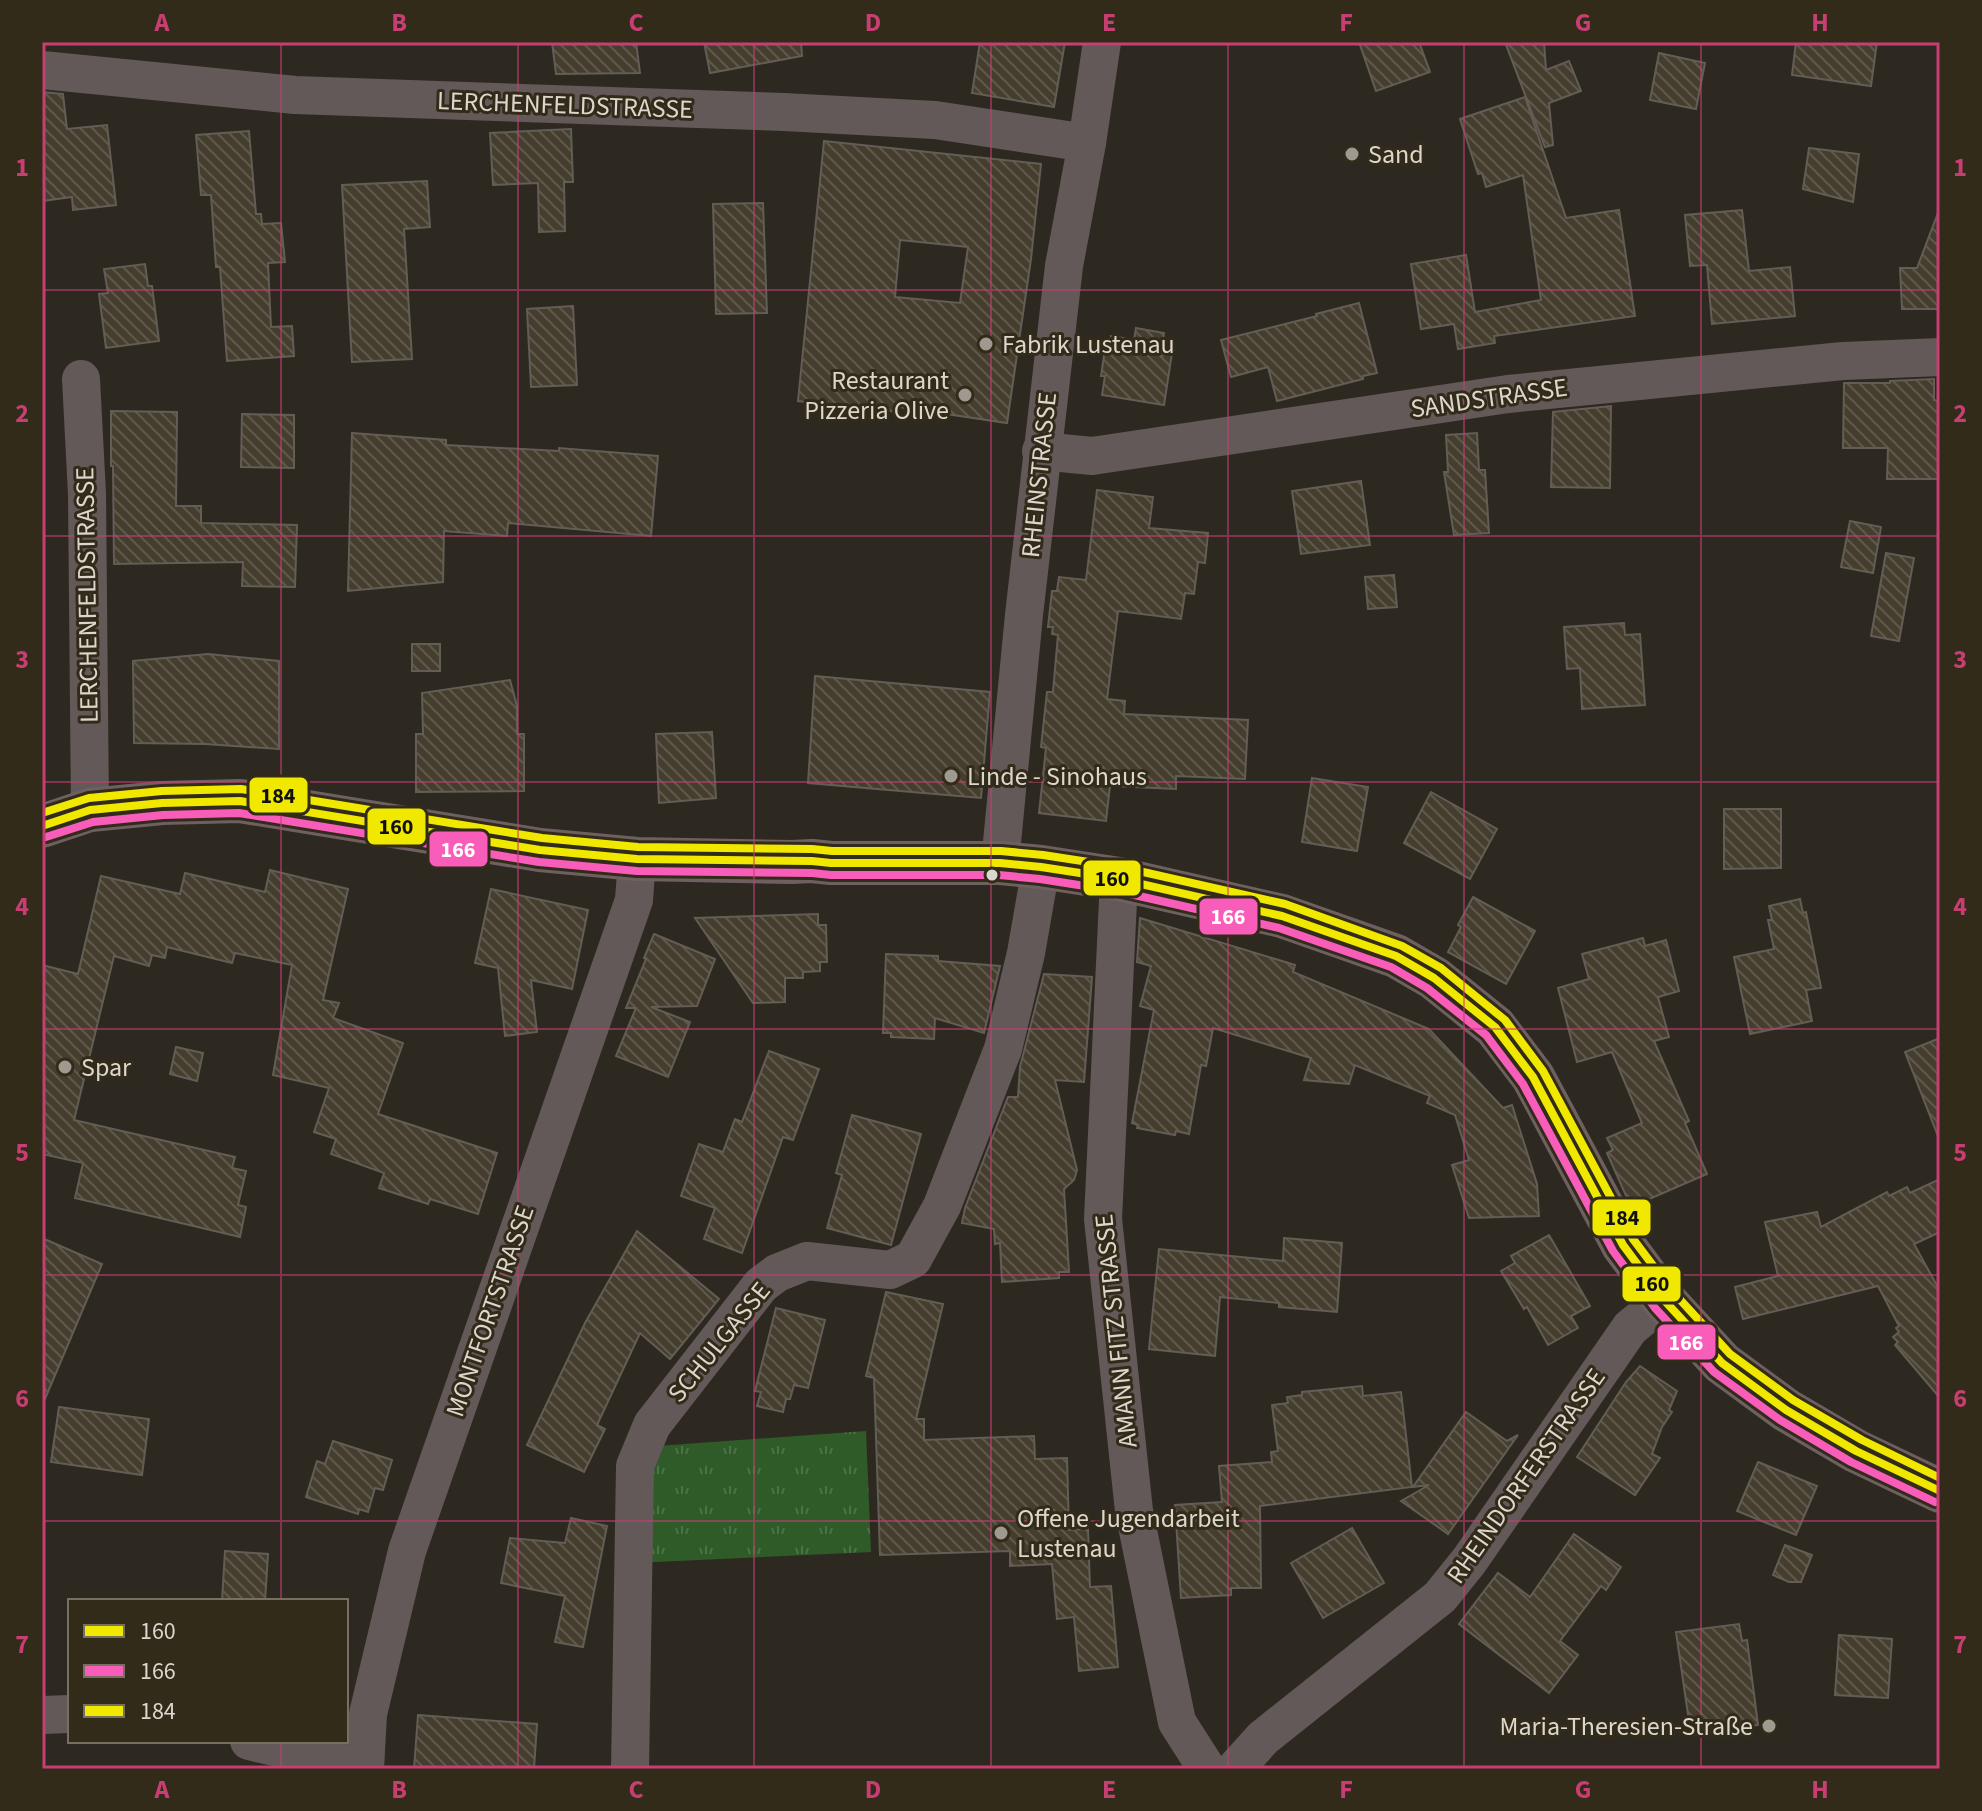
<svg xmlns="http://www.w3.org/2000/svg" width="1982" height="1811" font-family="'Source Sans 3',sans-serif">
<style>
.park{fill:url(#park-tufts)}
.building{fill:url(#building-back-hatch);stroke:#625e56;stroke-width:2;fill-rule:evenodd}
.lines{fill:none;stroke-linecap:round;stroke-linejoin:round}
.minor{stroke:#635959;stroke-width:38}
.major{stroke:#6e6061;stroke-width:44}
.bus-1-casing{stroke:#332b1a;stroke-width:14}
.bus-2-casing{stroke:#332b1a;stroke-width:14}
.bus-3-casing{stroke:#332b1a;stroke-width:14}
.bus-1{stroke:#f1e800;stroke-width:8}
.bus-2{stroke:#f85db9;stroke-width:8}
.bus-3{stroke:#f1e800;stroke-width:8}
.grid{fill:none;stroke:#c73e72;stroke-width:2;stroke-opacity:0.55}
.poi-dot{fill:#9f9a90;stroke:#332b1a;stroke-width:3}
.bus-dot{fill:#dcd7cc;stroke:#332b1a;stroke-width:3}
.labels{text-anchor:middle;dominant-baseline:central;stroke-width:6;stroke-linejoin:round;paint-order:stroke}
.street-label{font-size:26px;fill:#dcd7cc;stroke:#332b1a}
.poi-label{font-size:26px;fill:#dcd7cc;stroke:#332b1a;text-anchor:start}
.line-badge{stroke:#332b1a;stroke-width:3}
.badge-label{font-size:22px;text-anchor:middle;font-weight:bold;fill:#fff}
.pale-badge-label{font-size:22px;text-anchor:middle;font-weight:bold;fill:#111}
.neatline{fill:none;stroke:#c73e72;stroke-width:3}
.grid-label{font-size:26px;text-anchor:middle;font-weight:bold;fill:#c73e72}
</style>
<defs>
<pattern id="park-tufts" width="24" height="20" patternUnits="userSpaceOnUse" patternTransform="scale(2)"><rect width="24" height="20" fill="#2f5b29"/><path d="M3 7l-1-3M5 7V3M7 7l1-3M15 17l-1-3M17 17v-4M19 17l1-3" fill="none" stroke="#4d7247"/></pattern>
<pattern id="building-back-hatch" width="6" height="6" patternUnits="userSpaceOnUse" patternTransform="scale(2)"><rect width="6" height="6" fill="#453e2e"/><path d="M-1 5l2 2M0 0l6 6M5-1l2 2" fill="none" stroke="#5f594b"/></pattern>
</defs>
<rect width="100%" height="100%" fill="#2d2920"/>
<!-- park -->
<polygon class="park" points="866,1431 871,1552 633,1563 643,1447"/>
<!-- building -->
<g class="building">
<polygon points="552,42 636,42 640,73 556,74"/>
<polygon points="704,42 801,42 802,56 710,73"/>
<polygon points="980,42 1065,42 1054,107 972,93"/>
<polygon points="1359,42 1419,42 1430,72 1376,91"/>
<polygon points="1505,42 1544,42 1546,70 1569,61 1581,91 1549,103 1553,145 1545,147"/>
<polygon points="1796,42 1877,42 1871,86 1792,75"/>
<polygon points="1659,53 1705,63 1696,109 1650,100"/>
<polygon points="42,92 63,94 67,129 107,125 116,205 73,210 72,197 42,201"/>
<polygon points="1525,97 1566,218 1619,210 1635,316 1494,336 1495,343 1458,349 1454,324 1421,329 1411,264 1466,255 1475,312 1541,300 1523,175 1486,187 1482,173 1478,174 1460,119"/>
<polygon points="571,129 573,182 564,182 565,231 539,232 538,183 493,185 490,133"/>
<polygon points="249,131 256,214 261,214 262,224 281,223 285,262 268,263 271,327 292,326 294,356 227,361 220,267 216,267 211,195 201,195 196,135"/>
<path d="M 824,141 L 1041,164 L 1031,259 L 1007,423 L 899,407 L 898,412 L 798,401 ZM 900,240 L 968,247 L 960,303 L 895,297 Z"/>
<polygon points="1809,148 1859,154 1853,202 1803,189"/>
<polygon points="427,181 430,227 404,229 412,359 352,362 342,185"/>
<polygon points="763,203 767,313 716,314 713,204"/>
<polygon points="1742,210 1749,271 1790,267 1795,316 1712,324 1707,265 1690,266 1685,215"/>
<polygon points="1938,213 1940,214 1940,309 1902,309 1900,268 1917,268"/>
<polygon points="145,264 148,286 152,286 159,341 106,348 99,294 108,293 104,269"/>
<polygon points="1359,303 1377,373 1363,376 1363,379 1277,401 1268,367 1231,377 1221,340 1317,316 1316,314"/>
<polygon points="573,306 577,385 531,387 527,309"/>
<polygon points="1136,328 1164,333 1161,356 1172,353 1164,405 1102,395 1105,376 1101,376 1105,349 1109,349 1111,336 1134,340"/>
<polygon points="1934,379 1934,400 1940,401 1940,479 1887,479 1888,448 1843,448 1844,383 1890,383 1890,381"/>
<polygon points="1611,406 1610,488 1551,487 1553,412"/>
<polygon points="111,411 177,412 176,506 201,506 201,523 297,525 295,587 242,586 243,562 114,564 113,466 111,466"/>
<polygon points="242,414 294,415 294,468 241,467"/>
<polygon points="352,433 446,440 446,445 559,451 559,448 658,456 651,536 508,523 507,536 444,531 443,582 348,591"/>
<polygon points="1477,433 1479,470 1485,470 1489,533 1454,535 1444,472 1448,472 1446,435"/>
<polygon points="1361,481 1370,545 1301,554 1292,491"/>
<polygon points="1097,490 1153,497 1149,528 1208,533 1205,563 1198,562 1194,594 1185,593 1181,619 1118,611 1107,699 1125,701 1124,714 1248,720 1245,779 1176,776 1176,789 1110,786 1106,821 1039,813 1046,748 1041,747 1047,692 1053,692 1058,635 1052,634 1053,627 1048,627 1052,591 1057,591 1059,577 1086,580"/>
<polygon points="1850,521 1881,527 1873,573 1841,567"/>
<polygon points="1886,553 1914,558 1899,641 1871,636"/>
<polygon points="1394,575 1397,607 1368,609 1365,577"/>
<polygon points="1624,623 1625,635 1640,634 1645,705 1582,709 1580,668 1567,669 1564,627"/>
<rect x="412" y="644" width="28" height="27"/>
<polygon points="208,654 279,661 279,749 205,744 134,743 133,661"/>
<polygon points="815,676 990,692 981,798 808,783"/>
<polygon points="510,680 517,706 517,734 524,734 524,791 416,792 416,734 423,734 422,693"/>
<polygon points="712,732 716,798 659,803 656,734"/>
<polygon points="1312,778 1368,787 1357,851 1302,842"/>
<polygon points="1431,792 1497,829 1470,879 1404,843"/>
<polygon points="1724,809 1781,809 1781,868 1724,869"/>
<polygon points="270,870 348,889 323,1000 339,1003 333,1018 403,1043 378,1114 497,1153 478,1214 430,1199 428,1204 379,1188 384,1173 331,1154 336,1139 314,1132 329,1088 273,1075 292,965 235,953 232,963 167,947 165,958 152,955 149,966 114,956 74,1120 235,1157 232,1168 246,1171 238,1205 246,1207 240,1237 75,1198 83,1163 42,1154 42,965 78,974 101,876 180,894 185,873 265,892"/>
<polygon points="491,889 588,910 572,989 531,980 537,1032 505,1036 498,968 475,963"/>
<polygon points="1473,897 1535,931 1506,984 1448,952 1461,927 1458,925"/>
<polygon points="1800,899 1803,913 1806,912 1821,988 1806,990 1812,1021 1750,1034 1734,957 1774,949 1768,920 1772,920 1769,906"/>
<polygon points="818,914 818,925 826,925 827,962 820,962 820,971 803,972 803,978 785,978 785,1002 753,1003 695,918"/>
<polygon points="1140,918 1295,965 1293,972 1429,1029 1503,1108 1512,1105 1537,1184 1539,1216 1469,1218 1452,1165 1469,1160 1455,1115 1427,1103 1430,1096 1355,1065 1349,1084 1304,1080 1311,1058 1213,1028 1206,1066 1201,1065 1189,1134 1176,1131 1175,1135 1137,1128 1138,1125 1132,1123 1154,1010 1140,1006 1151,966 1137,962"/>
<polygon points="654,934 715,959 697,1006 651,1007 690,1022 668,1077 616,1056 636,1008 626,1008 646,959 644,958"/>
<polygon points="1643,938 1645,946 1666,940 1679,991 1658,997 1669,1037 1654,1041 1689,1121 1685,1123 1707,1174 1631,1207 1607,1153 1613,1150 1607,1138 1642,1123 1612,1052 1577,1062 1558,988 1589,979 1582,954"/>
<polygon points="886,954 938,956 938,961 1000,966 984,1033 935,1018 934,1039 891,1037 891,1033 883,1033"/>
<polygon points="1044,974 1092,977 1084,1082 1055,1080 1077,1170 1074,1180 1064,1189 1069,1272 1059,1272 1059,1278 1002,1282 1000,1243 995,1244 994,1229 962,1223 965,1208 1008,1097 1018,1097 1020,1067"/>
<polygon points="1940,1038 1940,1136 1938,1136 1905,1052"/>
<polygon points="176,1047 203,1053 197,1081 170,1074"/>
<polygon points="769,1051 819,1069 793,1140 783,1137 742,1253 704,1239 715,1208 681,1196 699,1144 723,1152 735,1119 742,1122"/>
<polygon points="852,1115 921,1134 891,1245 827,1228 842,1175 836,1173"/>
<polygon points="1940,1179 1940,1232 1914,1244 1940,1291 1940,1398 1895,1345 1898,1342 1893,1337 1899,1332 1896,1328 1899,1326 1878,1286 1743,1319 1735,1287 1778,1276 1765,1222 1817,1212 1821,1227 1887,1192 1889,1196 1907,1187 1910,1193"/>
<polygon points="637,1231 719,1299 670,1359 640,1333 597,1425 605,1429 584,1472 527,1445 585,1323"/>
<polygon points="1549,1235 1590,1306 1571,1316 1578,1328 1548,1345 1527,1307 1524,1309 1501,1271 1515,1263 1511,1256"/>
<polygon points="42,1238 102,1264 42,1406"/>
<polygon points="1284,1238 1342,1243 1337,1312 1279,1307 1279,1303 1220,1297 1215,1356 1149,1349 1159,1249 1283,1261"/>
<polygon points="886,1292 943,1304 916,1419 924,1419 924,1440 1034,1436 1035,1459 1067,1458 1069,1530 1088,1529 1090,1587 1111,1586 1118,1667 1079,1671 1074,1617 1057,1619 1052,1564 1010,1566 1010,1551 880,1555 874,1378 866,1376"/>
<polygon points="776,1308 825,1320 808,1388 794,1385 790,1399 786,1399 783,1412 757,1406 761,1392 755,1391"/>
<polygon points="1640,1366 1677,1391 1669,1410 1672,1412 1662,1427 1652,1454 1660,1458 1635,1495 1577,1457 1626,1382"/>
<polygon points="1362,1386 1363,1396 1401,1392 1412,1487 1260,1506 1261,1588 1231,1588 1231,1595 1181,1598 1175,1505 1222,1502 1219,1466 1272,1462 1271,1452 1278,1451 1272,1405 1288,1403 1287,1397 1302,1395 1302,1392"/>
<polygon points="59,1407 149,1419 142,1475 51,1462"/>
<polygon points="1466,1412 1507,1441 1518,1435 1448,1534 1401,1501 1429,1485 1413,1487"/>
<polygon points="333,1441 392,1460 383,1490 375,1488 368,1512 359,1509 358,1514 306,1497 317,1461 325,1464"/>
<polygon points="1758,1462 1817,1486 1796,1535 1737,1511"/>
<polygon points="571,1518 607,1526 583,1647 555,1642 565,1596 501,1583 510,1538 565,1543"/>
<polygon points="1352,1528 1384,1583 1323,1618 1291,1563"/>
<polygon points="1574,1534 1621,1567 1606,1590 1601,1586 1560,1641 1578,1655 1549,1693 1459,1624 1498,1573 1530,1597"/>
<polygon points="1785,1545 1812,1555 1801,1582 1789,1582 1773,1575"/>
<polygon points="225,1551 268,1554 265,1601 222,1601"/>
<polygon points="1739,1624 1742,1641 1747,1640 1758,1725 1691,1735 1676,1632"/>
<polygon points="1839,1635 1892,1639 1888,1698 1835,1695"/>
<polygon points="418,1715 537,1724 534,1769 414,1769"/>
</g>
<g class="lines">
<!-- minor -->
<g class="minor">
<polyline points="42,70 295,95 784,112 935,120 1087,143"/>
<polyline points="81,379 87,494 90,810"/>
<polyline points="1041,451 1092,456 1508,394 1843,361 1940,357"/>
<polyline points="1000,863 1024,615 1064,266 1087,143 1102,42"/>
<polyline points="1119,879 1103,1219 1134,1511 1177,1722 1207,1769"/>
<polyline points="42,1715 70,1714"/>
<polyline points="249,1741 365,1768"/>
<polyline points="365,1769 368,1714 407,1551 634,900 637,859"/>
<polyline points="630,1769 635,1466 652,1425 761,1285 777,1273 807,1261 890,1270 913,1259 942,1206 1003,1049 1026,953 1041,867"/>
<polyline points="1235,1769 1263,1738 1440,1597 1469,1561 1630,1328 1664,1300"/>
</g>
<!-- major -->
<polyline class="major" points="42,826 90,810 162,803 240,801 540,850 637,859 792,862 812,861 831,863 1000,863 1041,867 1119,879 1282,916 1396,956 1434,978 1495,1027 1533,1077 1623,1245 1664,1300 1722,1363 1786,1410 1856,1451 1940,1491"/>
<defs>
<polyline id="bus-1" points="42,826 90,810 162,803 240,801 540,850 637,859 812,861 831,863 1000,863 1041,867 1119,879 1282,916 1396,956 1434,978 1495,1027 1533,1077 1623,1245 1664,1300 1722,1363 1786,1410 1856,1451 1940,1491"/>
<polyline id="bus-2" points="46,837 93,822 163,815 239,813 539,862 637,871 812,873 831,875 999,875 1040,879 1117,891 1279,928 1391,967 1427,988 1486,1035 1523,1084 1613,1251 1655,1308 1714,1372 1780,1420 1851,1462 1935,1502"/>
<polyline id="bus-3" points="42,813 89,798 162,791 241,789 542,838 638,847 812,849 832,851 1001,851 1043,855 1121,867 1285,904 1402,946 1441,968 1505,1020 1543,1071 1633,1239 1673,1292 1730,1354 1793,1400 1862,1440 1940,1478"/>
</defs>
<!-- bus-1 casing -->
<use href="#bus-1" class="bus-1-casing"/>
<!-- bus-2 casing -->
<use href="#bus-2" class="bus-2-casing"/>
<!-- bus-3 casing -->
<use href="#bus-3" class="bus-3-casing"/>
<!-- bus-1 -->
<use href="#bus-1" class="bus-1"/>
<!-- bus-2 -->
<use href="#bus-2" class="bus-2"/>
<!-- bus-3 -->
<use href="#bus-3" class="bus-3"/>
</g>
<!-- grid -->
<path class="grid" d="M 281,42 L 281,1601M 518,42 L 518,1769M 754,42 L 754,1769M 991,42 L 991,1769M 1228,42 L 1228,1769M 1464,42 L 1464,1769M 1701,42 L 1701,1769M 42,290 L 1940,290M 42,536 L 1940,536M 42,782 L 1940,782M 42,1029 L 1940,1029M 42,1275 L 1940,1275M 42,1521 L 1940,1521M 281,1741 L 281,1769"/>
<!-- markers -->
<g class="poi-dot">
<circle cx="1352" cy="154" r="8"/>
<circle cx="986" cy="344" r="8"/>
<circle cx="965" cy="395" r="8"/>
<circle cx="951" cy="776" r="8"/>
<circle cx="65" cy="1067" r="8"/>
<circle cx="1001" cy="1533" r="8"/>
<circle cx="1769" cy="1726" r="8"/>
</g>
<circle class="bus-dot" cx="992" cy="875" r="7"/>
<g class="labels">
<!-- street labels -->
<g class="street-label">
<text transform="translate(565 105) rotate(2)">LERCHENFELDSTRASSE</text>
<text transform="translate(1489 398) rotate(-8)">SANDSTRASSE</text>
<text transform="translate(1039 475) rotate(-84)">RHEINSTRASSE</text>
<text transform="translate(87 595) rotate(-91)">LERCHENFELDSTRASSE</text>
<text transform="translate(490 1311) rotate(-71)">MONTFORTSTRASSE</text>
<text transform="translate(1116 1331) rotate(-96)">AMANN FITZ STRASSE</text>
<text transform="translate(719 1342) rotate(-51)">SCHULGASSE</text>
<text transform="translate(1526 1476) rotate(-55)">RHEINDORFERSTRASSE</text>
</g>
<!-- poi labels -->
<g class="poi-label">
<text x="1368" y="154">Sand</text>
<text x="1002" y="344">Fabrik Lustenau</text>
<text x="949" y="380" text-anchor="end">Restaurant<tspan x="949" dy="30">Pizzeria Olive</tspan></text>
<text x="967" y="776">Linde - Sinohaus</text>
<text x="81" y="1067">Spar</text>
<text x="1017" y="1518">Offene Jugendarbeit<tspan x="1017" dy="30">Lustenau</tspan></text>
<text x="1753" y="1726" text-anchor="end">Maria-Theresien-Straße</text>
</g>
</g>
<g class="line-badge">
<rect x="248" y="776" width="61" height="38" rx="8" fill="#f1e800"/>
<rect x="366" y="807" width="61" height="39" rx="8" fill="#f1e800"/>
<rect x="428" y="830" width="61" height="38" rx="8" fill="#f85db9"/>
<rect x="1082" y="859" width="60" height="38" rx="8" fill="#f1e800"/>
<rect x="1198" y="897" width="61" height="39" rx="8" fill="#f85db9"/>
<rect x="1591" y="1198" width="61" height="39" rx="8" fill="#f1e800"/>
<rect x="1621" y="1265" width="61" height="38" rx="8" fill="#f1e800"/>
<rect x="1656" y="1323" width="61" height="38" rx="8" fill="#f85db9"/>
</g>
<g class="badge-label">
<text x="458" y="857">166</text>
<text x="1228" y="924">166</text>
<text x="1686" y="1350">166</text>
</g>
<g class="pale-badge-label">
<text x="278" y="803">184</text>
<text x="396" y="834">160</text>
<text x="1112" y="886">160</text>
<text x="1622" y="1225">184</text>
<text x="1652" y="1291">160</text>
</g>
<!-- border -->
<rect width="1982" height="1811" fill="none" stroke="#332b1a" stroke-width="88"/>
<!-- legend -->
<rect x="68" y="1599" width="280" height="144" fill="#332b1a" stroke="#777061" stroke-width="2"/>
<rect x="84" y="1625" width="40" height="12" fill="#f1e800" stroke="#777061" stroke-width="2"/>
<text x="140" y="1639" font-size="24" fill="#dcd7cc">160</text>
<rect x="84" y="1665" width="40" height="12" fill="#f85db9" stroke="#777061" stroke-width="2"/>
<text x="140" y="1679" font-size="24" fill="#dcd7cc">166</text>
<rect x="84" y="1705" width="40" height="12" fill="#f1e800" stroke="#777061" stroke-width="2"/>
<text x="140" y="1719" font-size="24" fill="#dcd7cc">184</text>
<rect x="44" y="44" width="1894" height="1723" class="neatline"/>
<g class="grid-label">
<text x="162" y="31">A</text>
<text x="399" y="31">B</text>
<text x="636" y="31">C</text>
<text x="873" y="31">D</text>
<text x="1109" y="31">E</text>
<text x="1346" y="31">F</text>
<text x="1583" y="31">G</text>
<text x="1820" y="31">H</text>
<text x="22" y="176">1</text>
<text x="1960" y="176">1</text>
<text x="22" y="422">2</text>
<text x="1960" y="422">2</text>
<text x="22" y="668">3</text>
<text x="1960" y="668">3</text>
<text x="22" y="915">4</text>
<text x="1960" y="915">4</text>
<text x="22" y="1161">5</text>
<text x="1960" y="1161">5</text>
<text x="22" y="1407">6</text>
<text x="1960" y="1407">6</text>
<text x="22" y="1653">7</text>
<text x="1960" y="1653">7</text>
<text x="162" y="1798">A</text>
<text x="399" y="1798">B</text>
<text x="636" y="1798">C</text>
<text x="873" y="1798">D</text>
<text x="1109" y="1798">E</text>
<text x="1346" y="1798">F</text>
<text x="1583" y="1798">G</text>
<text x="1820" y="1798">H</text>
</g>
</svg>
